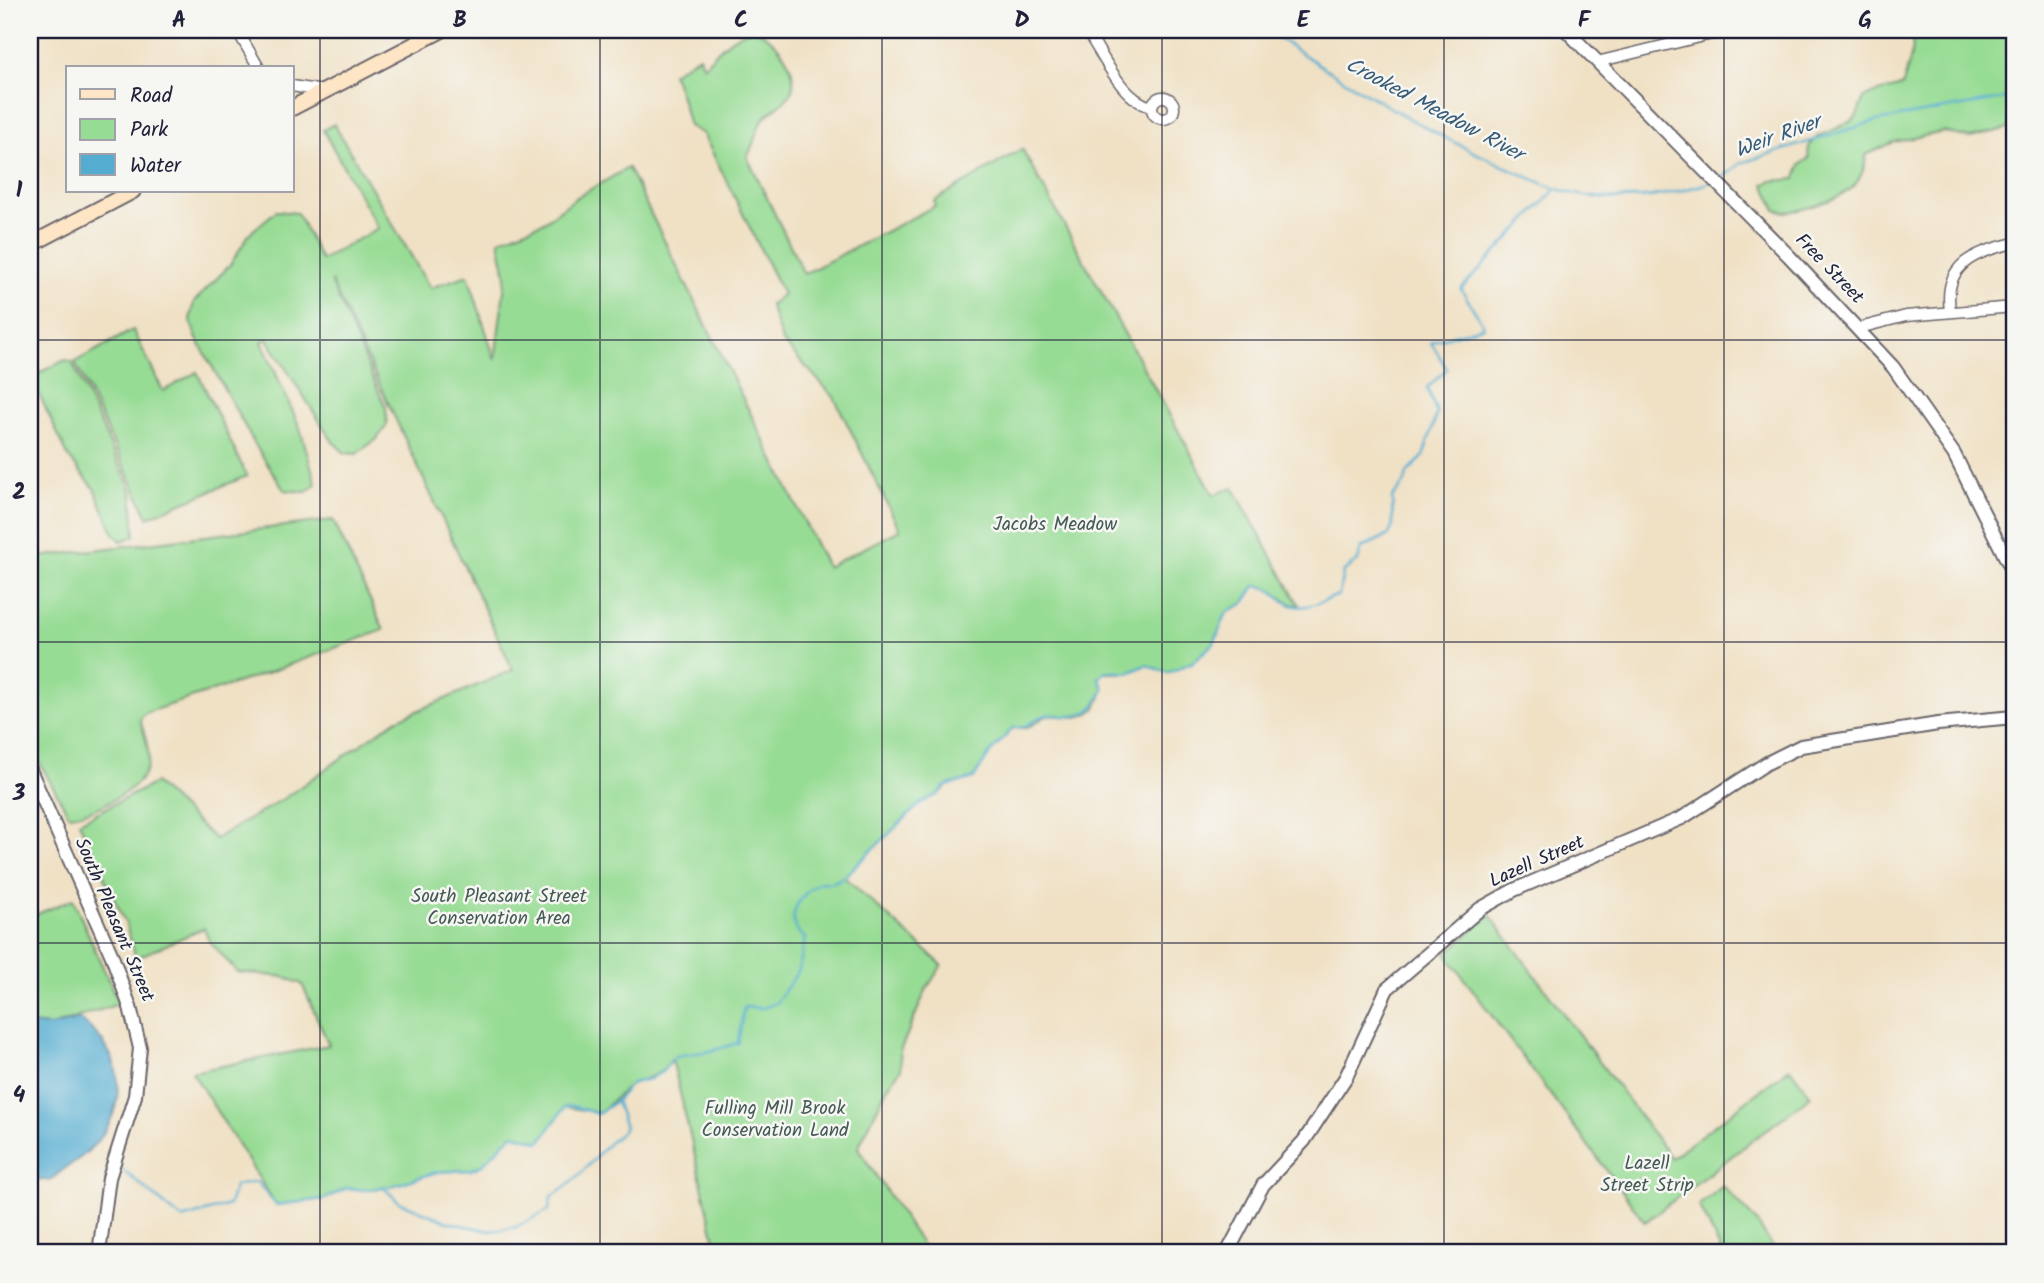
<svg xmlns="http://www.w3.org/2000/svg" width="2044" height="1283" font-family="Kalam,sans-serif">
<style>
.green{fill:#97dc94;stroke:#5c7f68;stroke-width:2}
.water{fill:#54add1;stroke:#3b6886;stroke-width:2}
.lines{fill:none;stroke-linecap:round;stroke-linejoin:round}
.stream{stroke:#54add1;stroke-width:2.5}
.minor-casing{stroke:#6a656b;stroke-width:13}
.tertiary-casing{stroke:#6a656b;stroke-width:16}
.secondary-casing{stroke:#6a656b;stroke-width:18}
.minor{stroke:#fff;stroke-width:10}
.tertiary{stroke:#fff;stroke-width:12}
.secondary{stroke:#fde5c5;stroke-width:14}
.grid{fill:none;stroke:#22223b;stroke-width:2;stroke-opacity:0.55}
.labels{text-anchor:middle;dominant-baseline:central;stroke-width:5;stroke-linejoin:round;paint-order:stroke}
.street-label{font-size:19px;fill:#22223b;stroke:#f6f6f2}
.park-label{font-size:19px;fill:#455a56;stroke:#f6f6f2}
.water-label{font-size:21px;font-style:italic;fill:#365a77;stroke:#f6f6f2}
.neatline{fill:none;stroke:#22223b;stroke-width:2.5}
.grid-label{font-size:23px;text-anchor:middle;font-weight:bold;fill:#22223b}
</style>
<rect width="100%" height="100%" fill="#f6f6f2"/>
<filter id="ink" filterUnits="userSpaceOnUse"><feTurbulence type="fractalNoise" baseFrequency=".0143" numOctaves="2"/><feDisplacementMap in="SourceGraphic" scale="14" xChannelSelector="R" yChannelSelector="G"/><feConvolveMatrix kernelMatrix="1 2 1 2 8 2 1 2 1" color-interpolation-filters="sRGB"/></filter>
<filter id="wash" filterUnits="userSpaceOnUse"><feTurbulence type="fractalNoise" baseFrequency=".00686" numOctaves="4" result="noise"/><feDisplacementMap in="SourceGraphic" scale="28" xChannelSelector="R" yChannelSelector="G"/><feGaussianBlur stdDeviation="1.57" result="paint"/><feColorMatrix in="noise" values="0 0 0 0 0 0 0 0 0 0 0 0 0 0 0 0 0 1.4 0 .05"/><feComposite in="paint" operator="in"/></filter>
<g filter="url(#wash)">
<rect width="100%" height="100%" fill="#f0e1c5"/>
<!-- green -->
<g class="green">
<path d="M 752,30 C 774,33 803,72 790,94 C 784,105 769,110 762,121 C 755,132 754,146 747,157 L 804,274 L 935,206 L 934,201 L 1022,149 L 1214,495 L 1233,487 L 1299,605 C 1283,606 1274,585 1255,586 L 1243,604 L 1227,612 L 1214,643 L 1193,662 L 1168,673 L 1146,665 L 1128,673 L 1103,673 L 1099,678 L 1104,689 L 1096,708 L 1087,714 L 1078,717 L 1048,715 L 1027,728 L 1013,728 L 990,753 L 974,778 L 948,785 L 939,794 L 921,803 L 844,877 L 942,965 L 927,988 L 900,1051 L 901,1069 L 886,1090 L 858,1148 L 927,1253 L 718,1253 L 672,1059 C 658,1078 653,1075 634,1083 C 631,1083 601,1111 600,1113 L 565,1107 L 540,1142 L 513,1134 L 482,1165 L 471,1170 L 437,1172 L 392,1186 L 365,1190 L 347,1188 L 325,1199 L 276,1205 L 192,1072 L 329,1045 L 302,984 L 284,977 L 237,972 L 209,941 L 204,928 L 136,958 L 125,922 L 79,822 L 155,783 L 215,839 L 283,799 L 396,720 L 513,670 L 331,281 L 386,408 L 387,425 L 377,439 L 356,454 L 345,453 L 333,442 L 267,339 L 262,342 L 300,428 L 316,484 L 306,492 L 284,490 L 254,443 L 196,337 L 190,319 L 194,302 L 230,265 L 250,233 L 276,211 L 297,213 L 321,260 L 378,228 L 323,130 L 334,124 L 430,288 L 468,275 L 495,360 L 506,275 L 499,240 L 544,222 L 577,197 L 628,168 L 827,567 L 900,530 L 834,397 L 782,341 L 770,305 L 783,294 L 703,134 L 689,126 C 683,106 681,91 672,73 L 699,56 L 704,66 C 717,51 732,34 752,30 Z"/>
<path d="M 1902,30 L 2010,30 L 2014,38 L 2014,127 L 1970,138 L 1944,132 L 1894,142 L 1866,155 C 1866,165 1861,178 1854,186 C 1843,198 1792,217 1776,210 L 1764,184 L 1772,181 L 1796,179 L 1800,165 L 1809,158 C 1802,132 1842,132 1856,117 C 1861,111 1859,102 1866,97 C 1875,90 1892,91 1903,85 L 1913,48 L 1911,34 Z"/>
<polygon points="133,330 163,391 197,372 247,476 148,517 75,362"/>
<polygon points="65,360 72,362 132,492 135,536 121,541 113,532 94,488 69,458 37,390 39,373"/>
<path d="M 333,520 L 384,630 L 264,674 L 145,713 L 140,720 C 144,733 152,754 147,768 C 139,791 92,814 69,815 L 30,746 L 30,558 Z"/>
<polygon points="73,899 119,1004 51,1026 30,1024 30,917"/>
<polygon points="1490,915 1671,1158 1790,1068 1811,1096 1645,1222 1446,954"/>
<polygon points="1723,1186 1756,1221 1777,1253 1722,1253 1699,1205"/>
</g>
<!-- water -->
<path class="water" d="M 79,1019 C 127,1053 131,1109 89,1150 C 77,1162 62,1168 50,1181 L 30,1178 L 30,1024 L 51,1026 Z"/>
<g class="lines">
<!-- stream -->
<g class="stream">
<path d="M 1266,30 C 1343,81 1422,130 1506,167 C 1530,178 1554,190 1580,195 C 1625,204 1669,196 1711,182"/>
<polyline points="1721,179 1741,163 1876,121 2014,97"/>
<path d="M 119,1167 L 182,1219 L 229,1205 L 235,1186 L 257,1182 L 276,1205 L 325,1199 L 347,1188 L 365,1190 L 392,1186 L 437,1172 L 471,1170 L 482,1165 L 513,1134 L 540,1142 L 565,1107 L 573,1106 L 598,1114 L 616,1101 L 632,1083 L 650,1079 L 662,1072 L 676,1056 L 711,1051 L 738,1043 L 744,1007 L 763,1008 L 776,1003 L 799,970 L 805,938 C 781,922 799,893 821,882 L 831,883 L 844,877 L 921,803 L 939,794 L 944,787 L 974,778 L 990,753 L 1013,728 C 1031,729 1031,718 1047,715 C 1052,714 1058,716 1063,716 C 1088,718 1094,709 1104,689 L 1099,678 L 1106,671 L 1128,673 L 1146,665 L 1168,673 L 1193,662 L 1214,643 L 1227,612 L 1243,604 L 1255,586 C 1274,585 1279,603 1295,606 C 1308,609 1326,600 1339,595 L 1343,572 L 1358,561 L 1361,548 L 1389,535 L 1393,525 L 1392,498 L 1405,482 L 1407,473 L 1423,457 L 1437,413 L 1427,388 L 1447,369 L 1431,342 L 1484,326 L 1461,289 L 1556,189"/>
<path d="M 382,1186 L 399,1202 L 448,1222 L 490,1231 L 516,1227 L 549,1210 L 551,1197 C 572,1185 589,1165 605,1147 C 612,1139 619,1137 625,1127 L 616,1101"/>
</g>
</g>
</g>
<g filter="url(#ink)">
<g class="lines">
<defs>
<g id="minor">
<polyline points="237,30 259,68"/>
<path d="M 1086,30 C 1103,54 1121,100 1152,107"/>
<polyline points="1597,62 1728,30"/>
<polyline points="292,86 323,91"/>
<circle cx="1163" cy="108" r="11"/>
<path d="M 1950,310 C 1943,264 1975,252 2014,243"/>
<polyline points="1859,328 1906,316 2014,307"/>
</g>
<g id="tertiary">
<polyline points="1566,30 1789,256 1893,367 1954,454 2014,574"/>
<polyline points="30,770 112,956 130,1007 140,1048 135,1096 109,1178 99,1253"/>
<polyline points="1227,1253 1263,1185 1304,1141 1346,1077 1387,989 1480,909 1514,890 1682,818 1767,763 1801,746 1938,724 2014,717"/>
</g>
<g id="secondary">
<polyline points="292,108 442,30"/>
<polyline points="30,245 133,191"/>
</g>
</defs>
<!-- minor casing -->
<use href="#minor" class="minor-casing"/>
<!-- tertiary casing -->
<use href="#tertiary" class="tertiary-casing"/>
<!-- secondary casing -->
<use href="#secondary" class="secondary-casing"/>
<!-- minor -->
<use href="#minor" class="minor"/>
<!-- tertiary -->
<use href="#tertiary" class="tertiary"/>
<!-- secondary -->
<use href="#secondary" class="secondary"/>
</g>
</g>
<!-- grid -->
<path class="grid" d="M 320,30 L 320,1253M 600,30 L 600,1253M 882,30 L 882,1253M 1162,30 L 1162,1253M 1444,30 L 1444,1253M 1724,30 L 1724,1253M 30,340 L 2014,340M 30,642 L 2014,642M 30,943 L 2014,943"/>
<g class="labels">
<!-- street labels -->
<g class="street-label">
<text transform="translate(1829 269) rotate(46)">Free Street</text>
<text transform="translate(1537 862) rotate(-24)">Lazell Street</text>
<text transform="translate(114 920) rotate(67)">South Pleasant Street</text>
</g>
<!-- park labels -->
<g class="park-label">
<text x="1055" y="525">Jacobs Meadow</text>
<text x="499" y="897">South Pleasant Street<tspan x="499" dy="22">Conservation Area</tspan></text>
<text x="775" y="1109">Fulling Mill Brook<tspan x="775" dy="22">Conservation Land</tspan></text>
<text x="1647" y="1164">Lazell<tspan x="1647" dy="22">Street Strip</tspan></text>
</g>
<!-- water labels -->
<g class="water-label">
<text transform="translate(1434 110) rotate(28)">Crooked Meadow River</text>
<text transform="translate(1778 137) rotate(-20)">Weir River</text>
</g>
</g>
<!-- margin -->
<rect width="2044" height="1283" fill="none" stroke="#f6f6f2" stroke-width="77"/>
<!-- legend -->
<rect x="66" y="66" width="228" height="126" fill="#f6f6f2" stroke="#a1a1a9" stroke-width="2"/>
<rect x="80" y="89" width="35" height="10" fill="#fde5c5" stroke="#a1a1a9" stroke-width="2"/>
<text x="130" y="102" font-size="21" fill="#22223b">Road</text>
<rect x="80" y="119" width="35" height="21" fill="#97dc94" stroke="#a1a1a9" stroke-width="2"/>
<text x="130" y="136" font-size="21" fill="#22223b">Park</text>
<rect x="80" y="154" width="35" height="21" fill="#54add1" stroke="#a1a1a9" stroke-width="2"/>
<text x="130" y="172" font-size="21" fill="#22223b">Water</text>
<rect x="38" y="38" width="1968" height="1206" class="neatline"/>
<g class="grid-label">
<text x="179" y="27">A</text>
<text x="460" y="27">B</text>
<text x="741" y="27">C</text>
<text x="1022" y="27">D</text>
<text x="1303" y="27">E</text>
<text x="1584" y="27">F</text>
<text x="1865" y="27">G</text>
<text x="19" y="197">1</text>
<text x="19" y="499">2</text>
<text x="19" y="800">3</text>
<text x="19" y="1102">4</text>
</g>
</svg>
